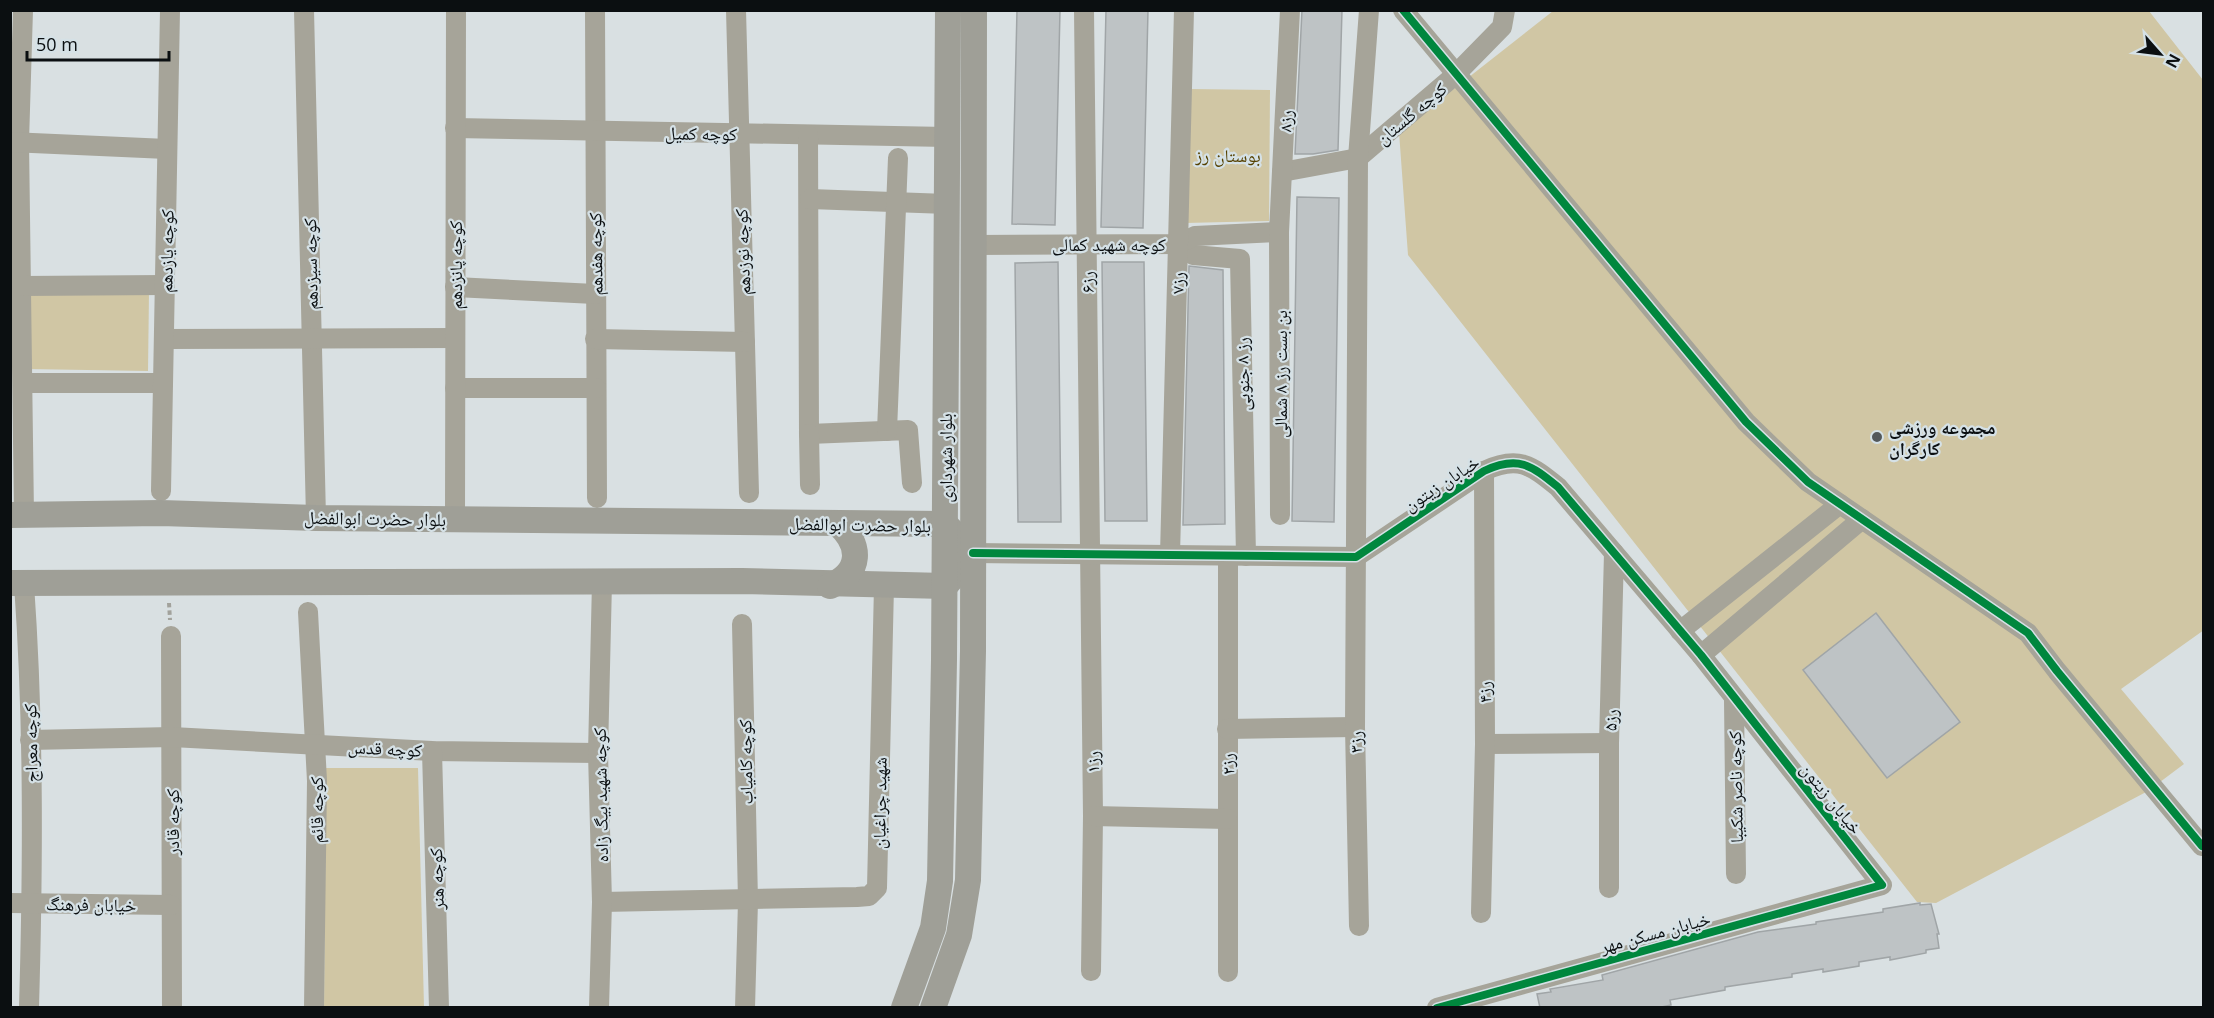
<svg xmlns="http://www.w3.org/2000/svg" width="2214" height="1018" font-family="'Open Sans','Noto Naskh Arabic',sans-serif">
<style>
.green{fill:#d0c6a4}
.building{fill:#bec3c5;stroke:#a0a5a7;stroke-width:1.5}
.lines{fill:none;stroke-linecap:round;stroke-linejoin:round}
.path{stroke:#a2a29c;stroke-width:4;stroke-dasharray:4.5 3;stroke-linecap:butt}
.minor{stroke:#a6a499;stroke-width:20}
.major{stroke:#9f9f97;stroke-width:26}
.cycleway-casing{stroke:#d5e1e6;stroke-width:11}
.cycleway{stroke:#00873e;stroke-width:8}
.poi-dot{fill:#53585a;stroke:#d5e1e6;stroke-width:2}
.labels{text-anchor:middle;dominant-baseline:central;stroke-width:4.5;stroke-linejoin:round;paint-order:stroke}
.street-label{font-size:18px;fill:#0b0f11;stroke:#d5e1e6}
.park-label{font-size:18px;fill:#554100;stroke:#d5e1e6}
.poi-label{font-size:18px;font-weight:bold;fill:#0b0f11;stroke:#d5e1e6;text-anchor:start}
</style>
<rect width="100%" height="100%" fill="#d9e0e2"/>
<!-- green -->
<g class="green">
<polygon points="1553,11 2149,11 2203,80 2204,630 2121,689 2184,764 2148,791 1936,903 1917,902 1408,255 1399,132"/>
<polygon points="1189,89 1270,90 1269,221 1185,223"/>
<polygon points="149,292 148,371 26,369 27,293"/>
<polygon points="326,768 418,768 424,1007 324,1008"/>
</g>
<!-- building -->
<g class="building">
<polygon points="1017,10 1060,10 1055,225 1012,224"/>
<polygon points="1106,10 1148,10 1143,228 1101,227"/>
<polygon points="1302,10 1342,10 1338,150 1313,154 1295,154"/>
<polygon points="1297,197 1339,198 1334,522 1292,521"/>
<polygon points="1058,262 1061,522 1018,522 1015,263"/>
<polygon points="1102,262 1144,262 1147,521 1105,521"/>
<polygon points="1189,266 1223,270 1225,524 1183,525"/>
<polygon points="1876,613 1960,722 1887,778 1803,670"/>
<polygon points="1920,903 1920,905 1931,904 1939,934 1937,934 1939,948 1926,950 1926,953 1890,960 1890,957 1859,962 1859,966 1823,972 1823,969 1792,974 1792,977 1725,987 1725,990 1670,1000 1671,1005 1657,1008 1540,1008 1537,994 1551,992 1550,989 1603,980 1602,975 1758,932 1816,924 1816,922 1883,912 1883,909"/>
</g>
<g class="lines">
<!-- path -->
<polyline class="path" points="169,603 170,620"/>
<!-- minor -->
<g class="minor">
<polyline points="23,10 19,142 24,515"/>
<polyline points="304,10 316,518"/>
<polyline points="595,10 597,498"/>
<polyline points="736,10 749,493"/>
<polyline points="1084,10 1093,816 1091,971"/>
<polyline points="1403,10 1746,422 1808,482 2028,633 2057,671 2202,846"/>
<polyline points="455,128 947,137"/>
<polyline points="808,135 809,434 908,430 912,483"/>
<polyline points="10,142 167,149"/>
<polyline points="1282,172 1358,158 1454,76 1502,27 1505,10"/>
<polyline points="810,199 947,204"/>
<polyline points="1178,244 1193,255 1240,259 1246,556"/>
<polyline points="973,245 1178,244 1195,236 1279,232"/>
<polyline points="22,286 165,285"/>
<polyline points="455,287 595,294"/>
<polyline points="164,339 455,338"/>
<polyline points="595,339 745,342"/>
<polyline points="23,383 163,383"/>
<polyline points="455,388 596,388"/>
<polyline points="887,431 898,158"/>
<polyline points="809,434 810,485"/>
<polyline points="161,491 170,10"/>
<polyline points="1280,515 1279,232 1290,10"/>
<polyline points="455,519 456,10"/>
<path d="M 973,553 L 1356,557 L 1484,471 C 1518,455 1531,465 1558,487 L 1701,655 L 1882,885 L 1437,1008"/>
<polyline points="1170,555 1184,10"/>
<polyline points="1228,556 1228,972"/>
<path d="M 24,584 C 34,724 33,866 29,1008"/>
<polyline points="308,612 317,781 314,1008"/>
<polyline points="742,624 748,901 745,1008"/>
<polyline points="1680,631 1840,504"/>
<polyline points="171,636 172,1008"/>
<polyline points="1701,655 1862,519"/>
<polyline points="1734,700 1736,874"/>
<polyline points="1227,729 1355,727"/>
<polyline points="30,740 172,737 432,751 598,753"/>
<polyline points="1485,744 1609,743"/>
<polyline points="432,751 439,1008"/>
<polyline points="1093,816 1227,819"/>
<polyline points="1609,888 1609,743 1614,553"/>
<polyline points="602,902 857,897 869,896 877,888 884,586"/>
<polyline points="10,903 171,905"/>
<polyline points="1481,913 1485,744 1484,471"/>
<polyline points="1359,926 1355,727 1358,158 1369,10"/>
<polyline points="599,1008 602,902 598,753 602,582"/>
</g>
<!-- major -->
<g class="major">
<polyline points="10,515 161,513 316,518 945,524 973,553 945,586 742,581 10,583"/>
<path d="M 830,586 C 862,572 862,545 837,523"/>
<polyline points="904,1008 933,928 940,881 944,660 948,10"/>
<polyline points="933,1008 959,935 968,880 973,651 974,10"/>
</g>
<defs>
<g id="cycleway">
<polyline points="1403,10 1746,422 1808,482 2028,633 2057,671 2202,846"/>
<path d="M 973,553 L 1356,557 L 1484,471 C 1518,455 1531,465 1558,487 L 1701,655 L 1882,885 L 1437,1008"/>
</g>
</defs>
<!-- cycleway casing -->
<use href="#cycleway" class="cycleway-casing"/>
<!-- cycleway -->
<use href="#cycleway" class="cycleway"/>
</g>
<!-- markers -->
<circle class="poi-dot" cx="1877" cy="437" r="6"/>
<g class="labels">
<!-- street labels -->
<g class="street-label">
<text transform="translate(1411 113) rotate(-40)">کوچه گلستان</text>
<text transform="translate(1285 121) rotate(-87)">رز۸</text>
<text transform="translate(701 133) rotate(1)">کوچه کمیل</text>
<text x="1109" y="244">کوچه شهید کمالی</text>
<text transform="translate(166 251) rotate(-89)">کوچه یازدهم</text>
<text transform="translate(742 252) rotate(-92)">کوچه نوزدهم</text>
<text transform="translate(595 254) rotate(-91)">کوچه هفدهم</text>
<text transform="translate(310 264) rotate(-91)">کوچه سیزدهم</text>
<text transform="translate(455 265) rotate(-90)">کوچه پانزدهم</text>
<text transform="translate(1087 282) rotate(-90)">رز۶</text>
<text transform="translate(1177 283) rotate(-89)">رز۷</text>
<text transform="translate(1242 374) rotate(-91)">رز ۸ جنوبی</text>
<text transform="translate(1280 374) rotate(-90)">بن بست رز ۸ شمالی</text>
<text transform="translate(945 458) rotate(-90)">بلوار شهرداری</text>
<text transform="translate(1441 483) rotate(-33)">خیابان زیتون</text>
<text transform="translate(375 518) rotate(1)">بلوار حضرت ابوالفضل</text>
<text transform="translate(860 524) rotate(1)">بلوار حضرت ابوالفضل</text>
<text transform="translate(1484 692) rotate(-90)">رز۴</text>
<text transform="translate(1610 720) rotate(-88)">رز۵</text>
<text transform="translate(1355 742) rotate(-91)">رز۳</text>
<text transform="translate(30 743) rotate(-91)">کوچه معراج</text>
<text transform="translate(385 748) rotate(3)">کوچه قدس</text>
<text transform="translate(745 762) rotate(-91)">کوچه کامیاب</text>
<text transform="translate(1092 762) rotate(-91)">رز۱</text>
<text transform="translate(1227 764) rotate(-90)">رز۲</text>
<text transform="translate(1735 787) rotate(-91)">کوچه ناصر شکیبا</text>
<text transform="translate(600 795) rotate(-91)">کوچه شهید بیگ زاده</text>
<text transform="translate(1832 798) rotate(51)">خیابان زیتون</text>
<text transform="translate(879 803) rotate(-89)">شهید چراغیان</text>
<text transform="translate(316 810) rotate(-90)">کوچه قائم</text>
<text transform="translate(172 822) rotate(-90)">کوچه قادر</text>
<text transform="translate(436 879) rotate(-92)">کوچه هنر</text>
<text transform="translate(91 904) rotate(1)">خیابان فرهنگ</text>
<text transform="translate(1655 932) rotate(-15)">خیابان مسکن مهر</text>
</g>
<!-- park labels -->
<g class="park-label">
<text x="1228" y="155">بوستان رز</text>
</g>
<!-- poi labels -->
<g class="poi-label">
<text x="1889" y="427">مجموعه ورزشی<tspan x="1889" dy="21">کارگران</tspan></text>
</g>
</g>
<!-- border -->
<rect width="2214" height="1018" fill="none" stroke="#0b0f11" stroke-width="24"/>
<!-- north arrow -->
<g transform="translate(2160 54) rotate(118)" stroke="#d5e1e6" stroke-width="4.5" paint-order="stroke">
<path d="M0-4.5L10 22L0 15L-10 22Z" fill="#0b0f11"/>
<text y="-9" font-size="16" font-weight="bold" text-anchor="middle" fill="#0b0f11">N</text>
</g>
<!-- scale -->
<path d="M27 51v9h142v-9" fill="none" stroke="#0b0f11" stroke-width="3"/>
<text x="36" y="51" font-size="18" fill="#0b0f11" stroke="#d5e1e6" stroke-width="4.5" paint-order="stroke">50 m</text>
</svg>
